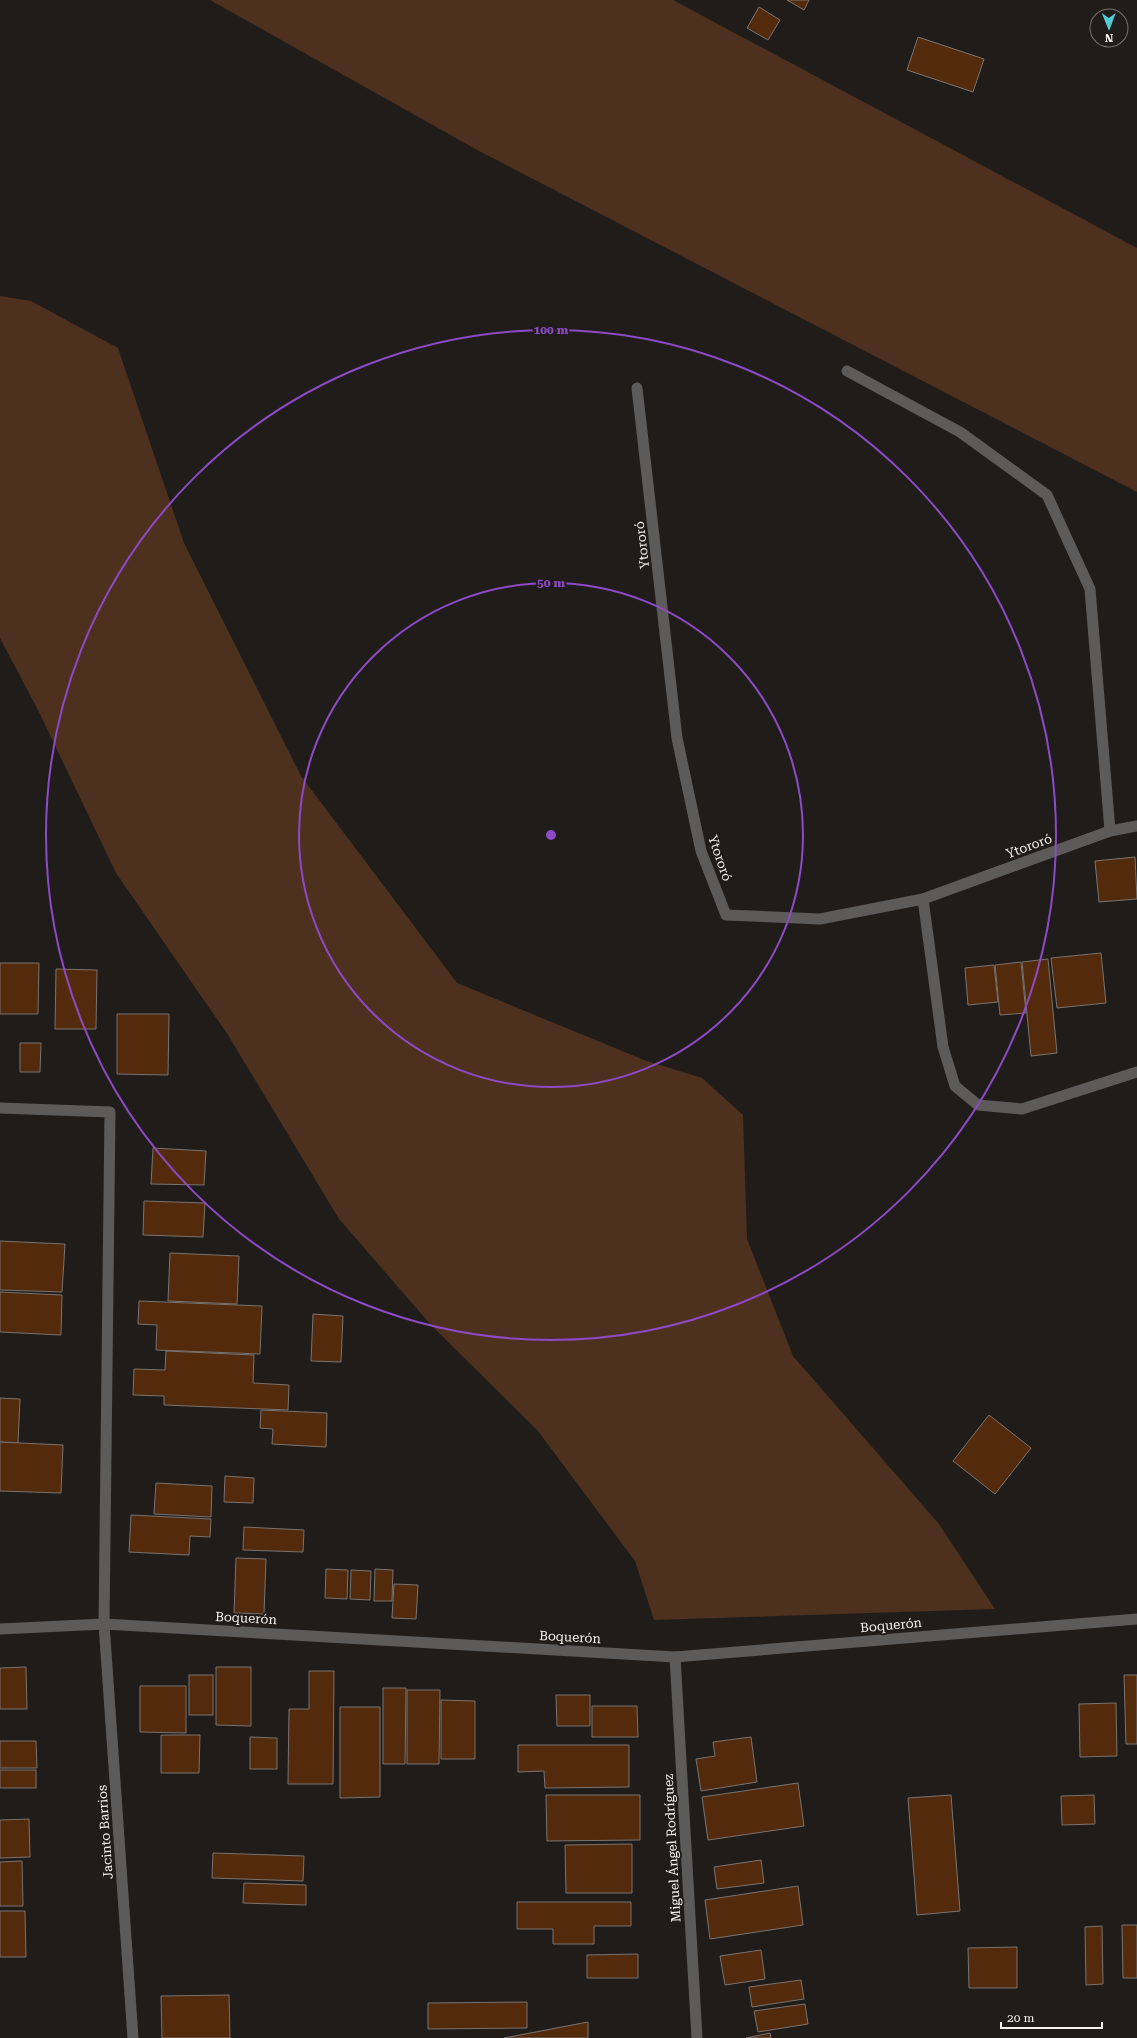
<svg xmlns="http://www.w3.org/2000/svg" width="1137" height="2038" font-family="'Roboto Serif',serif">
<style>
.green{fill:#4d301d}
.building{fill:#532b0c;stroke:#797370}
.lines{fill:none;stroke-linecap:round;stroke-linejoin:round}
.service{stroke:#5d5b5a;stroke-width:11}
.minor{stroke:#5d5b5a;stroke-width:11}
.ring{fill:none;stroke:#8d4ac6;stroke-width:2}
.labels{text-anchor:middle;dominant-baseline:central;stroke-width:4;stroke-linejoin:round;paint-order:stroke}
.street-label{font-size:13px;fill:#f5f2f0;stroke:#201c1a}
.centre{fill:#8d4ac6;stroke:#201c1a;stroke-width:2}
.ring-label{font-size:12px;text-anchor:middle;font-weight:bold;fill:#8d4ac6;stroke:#201c1a;stroke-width:4;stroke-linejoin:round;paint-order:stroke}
</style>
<rect width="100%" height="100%" fill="#201c1a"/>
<!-- green -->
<g class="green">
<polygon points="210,0 673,0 1137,248 1137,492 479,151"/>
<polygon points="0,296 31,301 118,348 184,543 301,776 457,983 644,1060 702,1078 743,1115 747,1239 793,1356 939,1524 995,1609 654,1620 635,1561 538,1431 431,1325 339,1219 228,1035 116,873 38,710 0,638"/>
</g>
<!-- building -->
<g class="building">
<polygon points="787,0 809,0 804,10"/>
<polygon points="759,7 780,20 768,40 747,28"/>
<polygon points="918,37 984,59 973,92 907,70"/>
<polygon points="1135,857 1137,899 1099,902 1095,861"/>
<polygon points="1101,953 1106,1003 1057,1008 1051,958"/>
<polygon points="1048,959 1057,1053 1031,1056 1022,962"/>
<polygon points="1021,962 1026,1013 1000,1015 995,965"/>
<polygon points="0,963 39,963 38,1014 0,1014"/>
<polygon points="994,965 998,1002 968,1005 965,968"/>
<polygon points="56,969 97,970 96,1029 55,1029"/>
<polygon points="117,1014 169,1014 168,1075 117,1074"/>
<polygon points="20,1043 41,1043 40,1072 20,1072"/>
<polygon points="153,1148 206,1151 204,1185 151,1184"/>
<polygon points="144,1201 205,1203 203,1237 143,1235"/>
<polygon points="0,1241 65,1244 62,1292 0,1290"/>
<polygon points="170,1253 239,1256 237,1304 168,1301"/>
<polygon points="0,1292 62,1295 61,1335 0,1332"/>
<polygon points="139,1301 262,1306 260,1354 156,1350 157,1325 138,1324"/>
<polygon points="313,1314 343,1316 341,1362 311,1361"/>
<polygon points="166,1351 254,1355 253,1383 289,1385 288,1410 164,1405 164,1396 133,1395 134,1369 165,1370"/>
<polygon points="0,1398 20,1399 18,1443 0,1442"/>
<polygon points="261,1410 327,1413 326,1447 272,1444 273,1429 260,1428"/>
<polygon points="989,1415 1031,1448 995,1494 953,1461"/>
<polygon points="0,1442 63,1445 61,1493 0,1491"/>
<polygon points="225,1476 254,1478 253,1503 224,1502"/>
<polygon points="156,1483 212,1486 211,1517 154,1514"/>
<polygon points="131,1515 211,1519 210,1537 190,1536 189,1555 129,1552"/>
<polygon points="244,1527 304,1530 303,1552 243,1550"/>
<polygon points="236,1558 266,1559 264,1614 234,1613"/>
<polygon points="326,1569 348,1570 347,1599 325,1598"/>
<polygon points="375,1569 393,1570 392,1601 374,1601"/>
<polygon points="351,1570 371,1571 370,1600 350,1599"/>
<polygon points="394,1584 418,1585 416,1619 392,1618"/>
<polygon points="26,1667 27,1709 0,1709 0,1668"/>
<polygon points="216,1667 251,1667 251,1726 216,1725"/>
<polygon points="309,1671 334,1671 333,1784 288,1784 289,1709 309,1709"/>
<rect x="189" y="1675" width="24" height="40"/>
<polygon points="1124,1675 1137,1675 1137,1744 1126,1744"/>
<polygon points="140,1686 186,1686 186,1733 140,1732"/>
<polygon points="383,1688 406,1688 405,1764 383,1764"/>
<polygon points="407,1690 440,1690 439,1764 407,1764"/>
<polygon points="556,1695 590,1695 590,1726 557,1726"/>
<polygon points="441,1700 475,1701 475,1759 441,1759"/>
<polygon points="1116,1703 1117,1756 1080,1757 1079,1704"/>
<polygon points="592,1706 637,1706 638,1737 592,1737"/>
<polygon points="340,1707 380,1707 380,1797 340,1798"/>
<polygon points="161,1735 200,1735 199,1773 161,1773"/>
<polygon points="250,1737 277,1738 277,1769 250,1769"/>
<polygon points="751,1737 757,1782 701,1791 696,1759 715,1756 713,1742"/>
<polygon points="0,1741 36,1741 37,1768 0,1768"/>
<polygon points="518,1745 629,1745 629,1787 545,1788 544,1771 518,1772"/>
<rect x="0" y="1770" width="36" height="18"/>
<polygon points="798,1783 804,1826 708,1840 702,1797"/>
<polygon points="546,1795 640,1795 640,1840 547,1841"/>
<polygon points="951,1795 960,1911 917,1915 908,1798"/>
<polygon points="1094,1795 1095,1824 1062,1825 1061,1796"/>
<polygon points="29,1819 30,1857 0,1858 0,1820"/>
<polygon points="632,1844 632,1893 566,1893 565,1845"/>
<polygon points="213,1853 304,1856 303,1881 212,1878"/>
<polygon points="761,1860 764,1883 717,1889 714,1867"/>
<polygon points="22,1861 23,1906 0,1906 0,1862"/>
<polygon points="244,1883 306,1885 306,1905 243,1903"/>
<polygon points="798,1886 803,1925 710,1939 705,1900"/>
<polygon points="517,1902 631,1902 631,1926 594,1926 594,1944 553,1944 553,1929 517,1929"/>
<polygon points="0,1911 25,1911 26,1957 0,1957"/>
<polygon points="1122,1925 1137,1925 1137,1978 1123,1978"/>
<polygon points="1102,1926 1103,1984 1086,1985 1085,1927"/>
<polygon points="1017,1947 1017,1988 969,1988 968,1948"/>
<polygon points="761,1950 765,1979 725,1985 720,1956"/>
<polygon points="638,1954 638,1978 587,1978 587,1955"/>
<polygon points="801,1980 804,1999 752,2007 749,1987"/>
<polygon points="229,1995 230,2038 162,2038 161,1996"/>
<polygon points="527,2002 527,2028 428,2029 428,2003"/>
<polygon points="805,2004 808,2024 758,2032 754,2011"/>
<polygon points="588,2022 588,2038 504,2038"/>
<polygon points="770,2033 771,2038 746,2038"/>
</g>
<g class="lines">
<!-- service -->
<polyline class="service" points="923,899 943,1047 955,1086 978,1105 1022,1109 1137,1072"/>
<!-- minor -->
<g class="minor">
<polyline points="847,371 960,432 1047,495 1090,589 1110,831"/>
<polyline points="637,388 677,738 701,851 726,915 820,919 923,899 1110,831 1137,826"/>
<polyline points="0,1108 110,1112 104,1624 133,2038"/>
<polyline points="0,1629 104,1624 675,1657 1137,1619"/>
<polyline points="675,1657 697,2038"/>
</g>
</g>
<!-- distance rings -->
<g class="ring">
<circle cx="551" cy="835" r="252"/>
<circle cx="551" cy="835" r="505"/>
</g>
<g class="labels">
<!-- street labels -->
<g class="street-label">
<text transform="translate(642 545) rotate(-97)">Ytororó</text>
<text transform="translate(1029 846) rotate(-20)">Ytororó</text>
<text transform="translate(720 858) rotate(71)">Ytororó</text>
<text transform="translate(246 1618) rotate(3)">Boquerón</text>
<text transform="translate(891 1625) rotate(-5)">Boquerón</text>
<text transform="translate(570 1637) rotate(3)">Boquerón</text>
<text transform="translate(105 1832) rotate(-94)">Jacinto Barrios</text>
<text transform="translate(672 1848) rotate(-93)">Miguel Ángel Rodríguez</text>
</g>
</g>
<circle cx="551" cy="835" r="6" class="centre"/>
<g class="ring-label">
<text x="551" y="334">100 m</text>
<text x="551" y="587">50 m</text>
</g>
<!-- north arrow -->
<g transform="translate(1109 28) rotate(179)"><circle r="19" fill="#201c1a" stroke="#757270"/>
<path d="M0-3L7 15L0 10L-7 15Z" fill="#52cbd7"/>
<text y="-6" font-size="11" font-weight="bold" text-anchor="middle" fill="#f5f2f0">N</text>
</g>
<!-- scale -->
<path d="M1001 2022v6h101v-6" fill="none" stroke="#f5f2f0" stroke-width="2"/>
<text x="1007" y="2022" font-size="12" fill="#f5f2f0" stroke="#201c1a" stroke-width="3" paint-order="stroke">20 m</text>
</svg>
